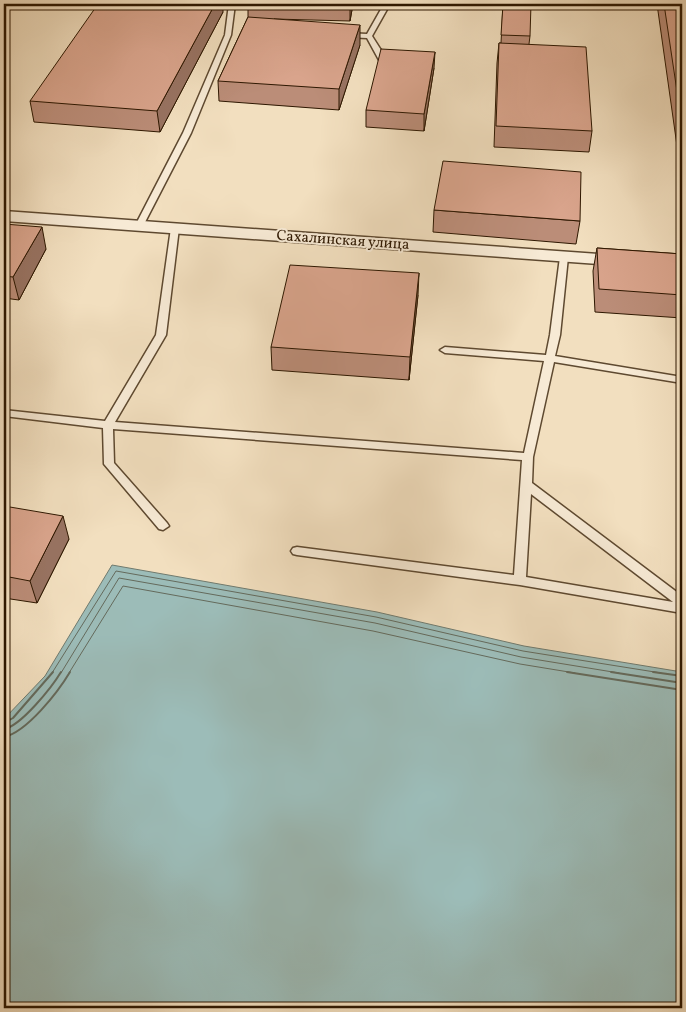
<svg xmlns="http://www.w3.org/2000/svg" width="686" height="1012" font-family="Vollkorn,serif">
<style>
.water{fill:#9cbcb8;stroke:#707a6e}
.lines{fill:none;stroke-linecap:round;stroke-linejoin:round}
.shore-far1{stroke:#646a5c;stroke-width:1}
.shore{stroke:#646a5c;stroke-width:2}
.service-casing{stroke:#5e4930;stroke-width:3}
.minor-casing{stroke:#5e4930;stroke-width:3}
.service{fill:#f7ead5;fill-rule:evenodd}
.minor{fill:#f7ead5;fill-rule:evenodd}
.wall{fill:#bb8d78;stroke:#2d1700}
.shaded-wall{fill:#987362;stroke:#2d1700}
.building{fill:#d9a48c;stroke:#2d1700}
.labels{text-anchor:middle;dominant-baseline:central;stroke-width:4;stroke-linejoin:round;paint-order:stroke}
.far-street-label{font-size:15px;fill:#2d1700;stroke:#f7ead5}
</style>
<rect width="100%" height="100%" fill="#f2dfbf"/>
<filter id="stains"><feTurbulence type="fractalNoise" baseFrequency=".004" numOctaves="4"/><feColorMatrix values="0 0 0 0 .2 0 0 0 0 .09 0 0 0 0 .02 0 0 0 .5 -.17"/></filter>
<radialGradient id="worn" r=".72"><stop offset=".6" stop-color="#630" stop-opacity="0"/><stop offset="1" stop-color="#630" stop-opacity=".3"/></radialGradient>
<!-- water -->
<polygon class="water" points="112,565 377,612 524,646 682,672 682,1008 4,1008 4,719 45,676"/>
<g class="lines">
<!-- shore-far1 -->
<g class="shore-far1">
<polyline points="52,673 116,571 376,617 523,651 661,673"/>
<polyline points="61,673 119,578 375,623 521,657 619,673"/>
<polyline points="69,673 123,586 373,631 520,664 575,673"/>
</g>
<!-- shore -->
<g class="shore">
<polyline points="567,672 682,690"/>
<polyline points="611,672 682,683"/>
<polyline points="653,672 682,676"/>
<polyline points="4,723 13,718 53,672"/>
<path d="M 4,729 C 21,726 52,687 61,672"/>
<path d="M 4,737 C 27,732 58,692 70,672"/>
</g>
<defs>
<g id="service">
<polygon points="229,4 235,4 231,35 191,133 143,226 139,229 136,228 135,226 183,133 225,35"/>
<polygon points="384,4 390,4 372,36 386,58 382,60 379,60 367,38 346,37 343,35 346,33 367,34"/>
<path d="M 175,225 L 179,228 L 166,335 L 115,422 L 524,453 L 544,361 L 445,353 L 440,350 L 445,347 L 546,355 L 550,335 L 560,257 L 561,255 L 567,255 L 568,257 L 560,335 L 555,356 L 682,377 L 682,383 L 554,362 L 533,457 L 532,483 L 682,596 L 682,613 L 520,585 L 297,555 L 293,554 L 291,551 L 293,548 L 297,547 L 514,575 L 522,460 L 113,429 L 114,463 L 167,523 L 169,526 L 163,530 L 159,529 L 104,464 L 103,428 L 4,416 L 4,410 L 105,421 L 156,335 L 171,228 ZM 531,494 L 673,602 L 526,577 Z"/>
</g>
<polygon id="minor" points="4,211 682,260 682,270 4,221"/>
</defs>
<!-- service casing -->
<use href="#service" class="service-casing"/>
<!-- minor casing -->
<use href="#minor" class="minor-casing"/>
<!-- service -->
<use href="#service" class="service"/>
<!-- minor -->
<use href="#minor" class="minor"/>
</g>
<!-- wall -->
<g class="wall">
<polygon points="248,4 353,4 350,21 274,19 360,45 339,110 219,101 218,81 248,17"/>
<polygon points="503,4 530,36 529,44 592,131 589,152 494,147 497,63 499,43 501,43"/>
<polygon points="657,4 682,4 682,154 678,153"/>
<polygon points="223,12 160,132 34,122 30,101"/>
<polygon points="434,68 424,131 366,127 366,110"/>
<polygon points="434,210 580,221 576,244 433,232"/>
<polygon points="4,224 46,249 19,300 4,298"/>
<polygon points="597,248 682,254 682,318 595,312 593,271"/>
<polygon points="418,295 409,380 272,370 271,347"/>
<polygon points="4,506 69,539 37,603 4,598"/>
</g>
<!-- shaded-wall -->
<g class="shaded-wall">
<polygon points="215,4 223,4 223,12 160,132 157,111"/>
<polygon points="350,4 353,4 350,21"/>
<polygon points="360,25 360,45 339,110 339,89"/>
<polygon points="435,52 434,68 424,131 424,114"/>
<polygon points="42,227 46,249 19,300 13,277"/>
<polygon points="419,273 418,295 409,380 410,357"/>
<polygon points="63,516 69,539 37,603 30,581"/>
</g>
<!-- building -->
<g class="building">
<polygon points="98,4 215,4 157,111 30,101"/>
<polygon points="299,4 350,4 350,5"/>
<polygon points="503,4 531,4 530,36 501,35"/>
<polygon points="664,4 682,4 682,125"/>
<polygon points="248,17 360,25 339,89 218,81"/>
<polygon points="499,43 586,47 592,131 496,126"/>
<polygon points="381,49 435,52 424,114 366,110"/>
<polygon points="443,161 581,172 580,221 434,210"/>
<polygon points="4,224 42,227 13,277 4,276"/>
<polygon points="597,248 682,254 682,295 599,289"/>
<polygon points="290,265 419,273 410,357 271,347"/>
<polygon points="4,506 63,516 30,581 4,576"/>
</g>
<g class="labels">
<!-- far-street labels -->
<g class="far-street-label">
<text transform="translate(343 241) rotate(4)">Сахалинская улица</text>
</g>
</g>
<!-- margin -->
<rect width="686" height="1012" fill="none" stroke="#f2dfbf" stroke-width="20"/>
<rect x="5" y="5" width="676" height="1002" fill="none" stroke="#2d1700" stroke-width="2.5"/>
<rect x="10" y="10" width="666" height="992" fill="none" stroke="#2d1700"/>
<rect width="100%" height="100%" filter="url(#stains)"/>
<rect width="100%" height="100%" fill="url(#worn)"/>
</svg>
